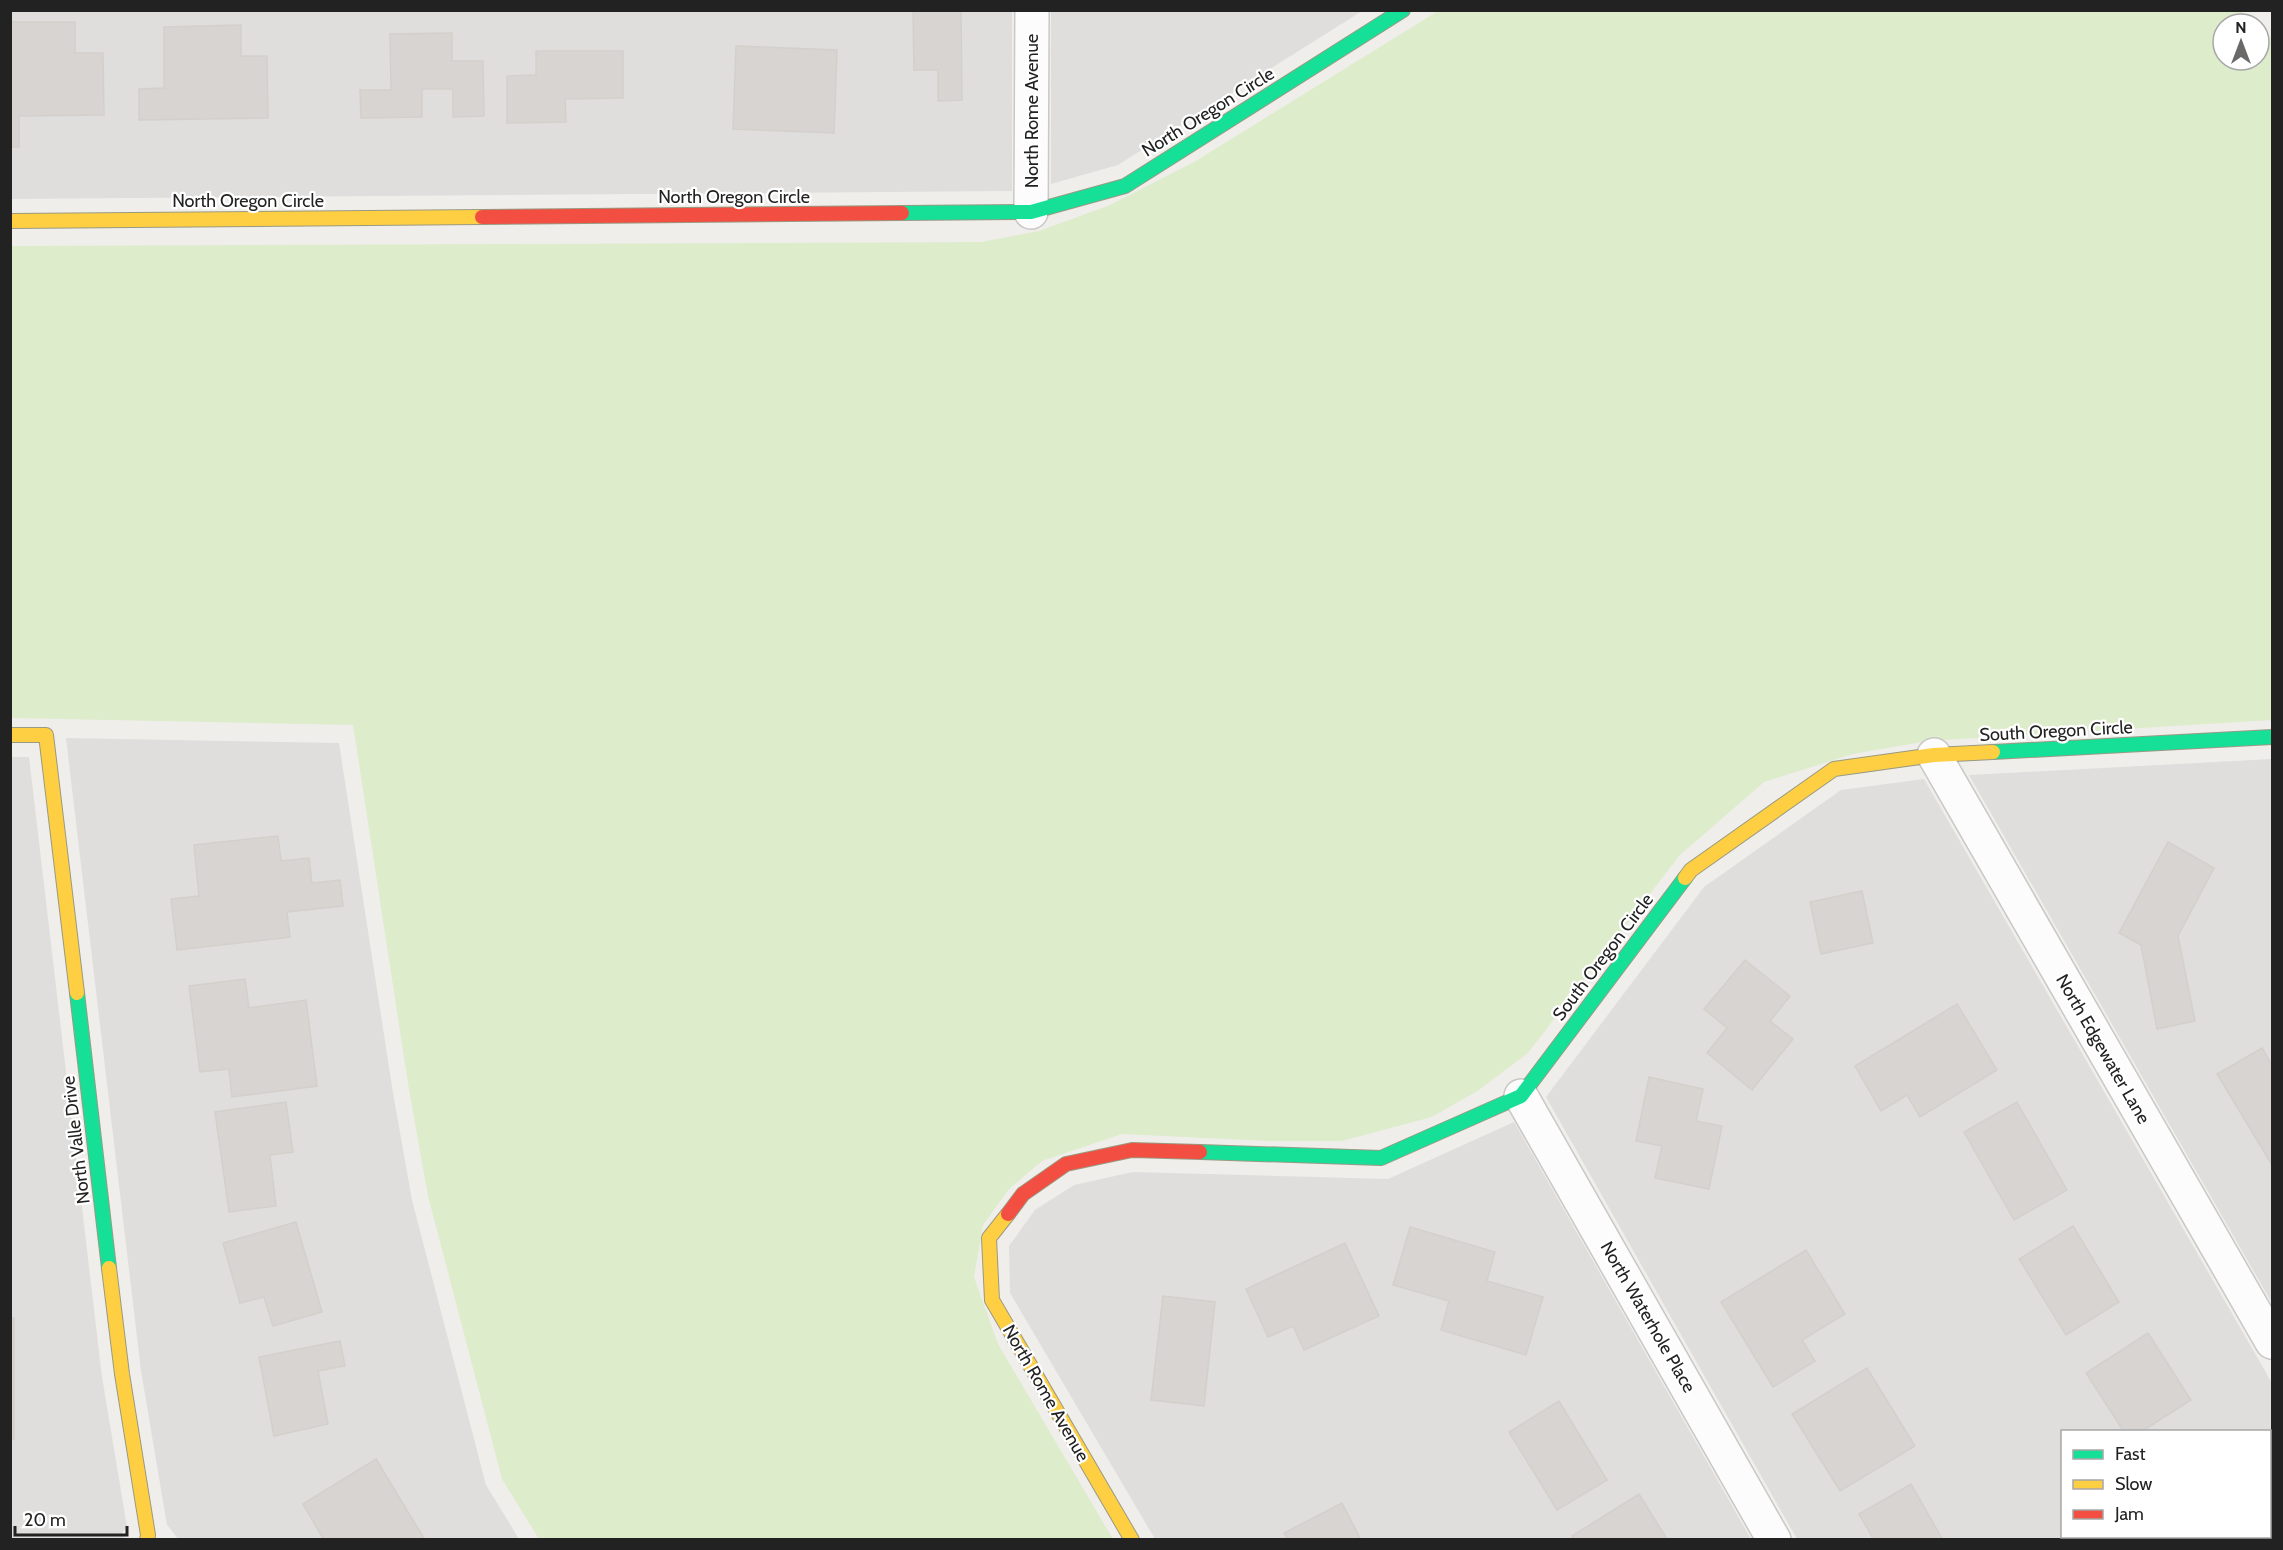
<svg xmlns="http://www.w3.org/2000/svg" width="2283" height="1550" font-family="Cabin,sans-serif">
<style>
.residential{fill:#dfdedc;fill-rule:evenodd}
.grass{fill:#ddeccb}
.building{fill:#d7d4d2;stroke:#d3d0cc;stroke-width:1.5}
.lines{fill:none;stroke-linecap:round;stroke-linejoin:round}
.street-casing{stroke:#c9c8c7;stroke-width:36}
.fast-casing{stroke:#999a82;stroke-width:16}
.slow-casing{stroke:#999a82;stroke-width:16}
.jam-casing{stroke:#999a82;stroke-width:16}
.street{stroke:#fdfcfc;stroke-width:33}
.fast{stroke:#16e098;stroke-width:14}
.slow{stroke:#ffcf43;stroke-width:14}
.jam{stroke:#f24e42;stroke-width:14}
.labels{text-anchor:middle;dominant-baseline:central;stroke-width:4.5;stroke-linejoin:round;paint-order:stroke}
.street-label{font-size:18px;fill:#222;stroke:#fff}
</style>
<rect width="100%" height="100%" fill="#f0eeeb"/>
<!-- residential -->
<g class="residential">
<polygon points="10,11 1012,11 1012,191 11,199"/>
<polygon points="1051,11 1051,10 1362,11 1118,165 1051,184"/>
<polygon points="66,738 339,743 393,1093 412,1200 486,1485 519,1539 179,1540 167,1525 141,1371"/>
<polygon points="10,757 29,757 102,1377 127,1527 121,1534 125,1539 11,1540"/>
<polygon points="2272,759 2272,1303 1969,775"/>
<path d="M 1924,779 L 2272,1383 L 2272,1539 L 1797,1539 L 1546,1097 L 1704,887 L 1841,790 ZM 2062,1432 L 2270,1432 L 2270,1536 L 2062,1536 Z"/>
<polygon points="1514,1122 1751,1539 1155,1539 1010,1293 1009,1246 1035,1210 1074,1185 1133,1172 1388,1179"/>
</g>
<!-- grass -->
<polygon class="grass" points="2240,10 2256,24 2223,24 2223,60 2259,60 2259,27 2272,39 2272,720 1928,741 1853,754 1764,782 1679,856 1528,1053 1479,1090 1432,1117 1342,1141 1268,1141 1122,1134 1042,1161 1009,1189 983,1225 974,1277 998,1344 1113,1539 539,1539 502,1479 428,1196 409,1090 353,725 11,718 11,246 981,242 1039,231 1110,205 1194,162 1438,11"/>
<!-- building -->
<g class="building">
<polygon points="913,10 961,10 962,100 938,101 938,70 914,70"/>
<polygon points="10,22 75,22 75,53 103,53 104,115 19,116 19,147 10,147"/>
<polygon points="241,25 241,56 267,56 268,118 139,120 139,89 164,88 164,27"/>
<polygon points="452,33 452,61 483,61 484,116 453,117 453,89 422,89 422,117 361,118 360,90 391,90 390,34"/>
<polygon points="736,46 837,50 834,133 733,129"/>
<polygon points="536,51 623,51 623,98 565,99 566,122 507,123 507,76 536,75"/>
<polygon points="278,836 281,861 309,858 312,883 340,880 343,906 287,912 290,937 177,950 171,899 199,896 194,845"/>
<polygon points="2168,842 2214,868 2178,936 2195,1021 2157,1029 2141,945 2119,933"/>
<polygon points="1862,891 1873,943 1821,954 1810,902"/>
<polygon points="1745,960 1790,996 1770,1021 1793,1039 1752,1090 1707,1053 1727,1028 1704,1009"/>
<polygon points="245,979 249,1008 306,1000 317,1086 232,1097 229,1069 200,1072 189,986"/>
<polygon points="1957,1004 1997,1070 1920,1117 1907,1095 1881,1111 1855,1066"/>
<polygon points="2262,1048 2272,1065 2272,1165 2217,1074"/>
<polygon points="1649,1077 1703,1089 1696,1121 1722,1126 1709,1189 1655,1178 1662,1146 1636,1141"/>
<polygon points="286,1102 293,1152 270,1155 276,1206 229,1212 215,1112"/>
<polygon points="2017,1102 2067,1190 2014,1220 1964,1132"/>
<polygon points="296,1222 322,1312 273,1326 264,1297 240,1303 223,1243"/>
<polygon points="2073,1226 2119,1302 2066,1335 2019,1259"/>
<polygon points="1410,1227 1495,1252 1487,1281 1543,1297 1526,1355 1441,1330 1449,1301 1393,1285"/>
<polygon points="1345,1243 1379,1316 1304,1350 1293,1326 1268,1337 1246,1289"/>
<polygon points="1806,1250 1845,1314 1802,1340 1815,1361 1773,1387 1721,1302"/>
<polygon points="1163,1296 1215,1302 1204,1406 1151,1400"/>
<rect x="10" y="1318" width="4" height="121"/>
<polygon points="2148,1333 2191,1400 2141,1432 2124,1432 2086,1373"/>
<polygon points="340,1341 345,1366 318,1371 328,1424 274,1436 259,1357"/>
<polygon points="1867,1368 1915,1446 1840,1491 1792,1414"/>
<polygon points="1559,1401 1607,1480 1557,1510 1509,1432"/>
<polygon points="376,1459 425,1540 324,1540 303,1504"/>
<polygon points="1911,1484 1943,1540 1874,1540 1859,1514"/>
<polygon points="1639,1494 1667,1539 1574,1540 1572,1536"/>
<polygon points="1342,1503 1361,1540 1288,1540 1284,1533"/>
<polygon points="2195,1536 2241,1536 2236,1540 2197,1540"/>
</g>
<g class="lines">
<defs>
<g id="street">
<polyline points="1031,212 1032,10"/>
<polyline points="1934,755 2272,1342"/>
<polyline points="1521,1096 1774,1540"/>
</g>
<g id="fast">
<polyline points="902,213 1031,212 1125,186 1403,10"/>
<polyline points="1993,752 2272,737"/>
<polyline points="77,993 109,1268"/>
<polyline points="1200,1152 1381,1158 1521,1096 1685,878"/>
</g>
<g id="slow">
<polyline points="10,221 482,217"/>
<polyline points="10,735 46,735 77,993"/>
<polyline points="1685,878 1691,870 1834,769 1934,755 1993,752"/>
<polyline points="1008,1214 989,1238 992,1300 1132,1540"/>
<polyline points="109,1268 122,1374 148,1535 147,1540"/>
</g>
<g id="jam">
<polyline points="482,217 902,213"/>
<polyline points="1008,1214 1023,1194 1066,1164 1132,1150 1200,1152"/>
</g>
</defs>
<!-- street casing -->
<use href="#street" class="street-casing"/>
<!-- fast casing -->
<use href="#fast" class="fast-casing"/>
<!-- slow casing -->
<use href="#slow" class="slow-casing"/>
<!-- jam casing -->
<use href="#jam" class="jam-casing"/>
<!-- street -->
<use href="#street" class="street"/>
<!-- fast -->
<use href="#fast" class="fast"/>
<!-- slow -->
<use href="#slow" class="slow"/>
<!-- jam -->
<use href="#jam" class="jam"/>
</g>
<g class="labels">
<!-- street labels -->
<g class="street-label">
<text transform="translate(1032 111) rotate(-90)">North Rome Avenue</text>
<text transform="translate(1208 112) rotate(-32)">North Oregon Circle</text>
<text x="734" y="197">North Oregon Circle</text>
<text x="248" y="201">North Oregon Circle</text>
<text transform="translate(2056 731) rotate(-3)">South Oregon Circle</text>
<text transform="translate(1603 957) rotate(-53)">South Oregon Circle</text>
<text transform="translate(2103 1049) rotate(60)">North Edgewater Lane</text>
<text transform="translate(76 1140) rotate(-97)">North Valle Drive</text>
<text transform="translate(1648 1317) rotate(60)">North Waterhole Place</text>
<text transform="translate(1046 1393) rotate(60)">North Rome Avenue</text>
</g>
</g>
<!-- border -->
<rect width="2283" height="1550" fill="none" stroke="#222222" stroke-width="24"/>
<!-- legend -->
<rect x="2061" y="1430" width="210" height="108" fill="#ffffff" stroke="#a7a7a7" stroke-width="1.5"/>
<rect x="2073" y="1450" width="30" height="9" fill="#16e098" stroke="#a7a7a7" stroke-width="1.5"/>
<text x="2115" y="1460" font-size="18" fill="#222222">Fast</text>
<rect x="2073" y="1480" width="30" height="9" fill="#ffcf43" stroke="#a7a7a7" stroke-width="1.5"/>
<text x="2115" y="1490" font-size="18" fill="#222222">Slow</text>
<rect x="2073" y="1510" width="30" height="9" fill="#f24e42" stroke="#a7a7a7" stroke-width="1.5"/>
<text x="2115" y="1520" font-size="18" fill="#222222">Jam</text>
<!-- north arrow -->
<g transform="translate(2241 42)"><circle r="28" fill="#ffffff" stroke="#a7a7a7" stroke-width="1.5"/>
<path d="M0-4.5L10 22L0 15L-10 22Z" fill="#6a6968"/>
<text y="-9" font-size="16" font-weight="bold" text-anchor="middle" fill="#222222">N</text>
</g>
<!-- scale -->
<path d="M15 1526v9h112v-9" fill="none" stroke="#222222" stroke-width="3"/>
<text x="24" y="1526" font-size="18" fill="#222222" stroke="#ffffff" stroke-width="4.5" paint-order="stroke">20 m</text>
</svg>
